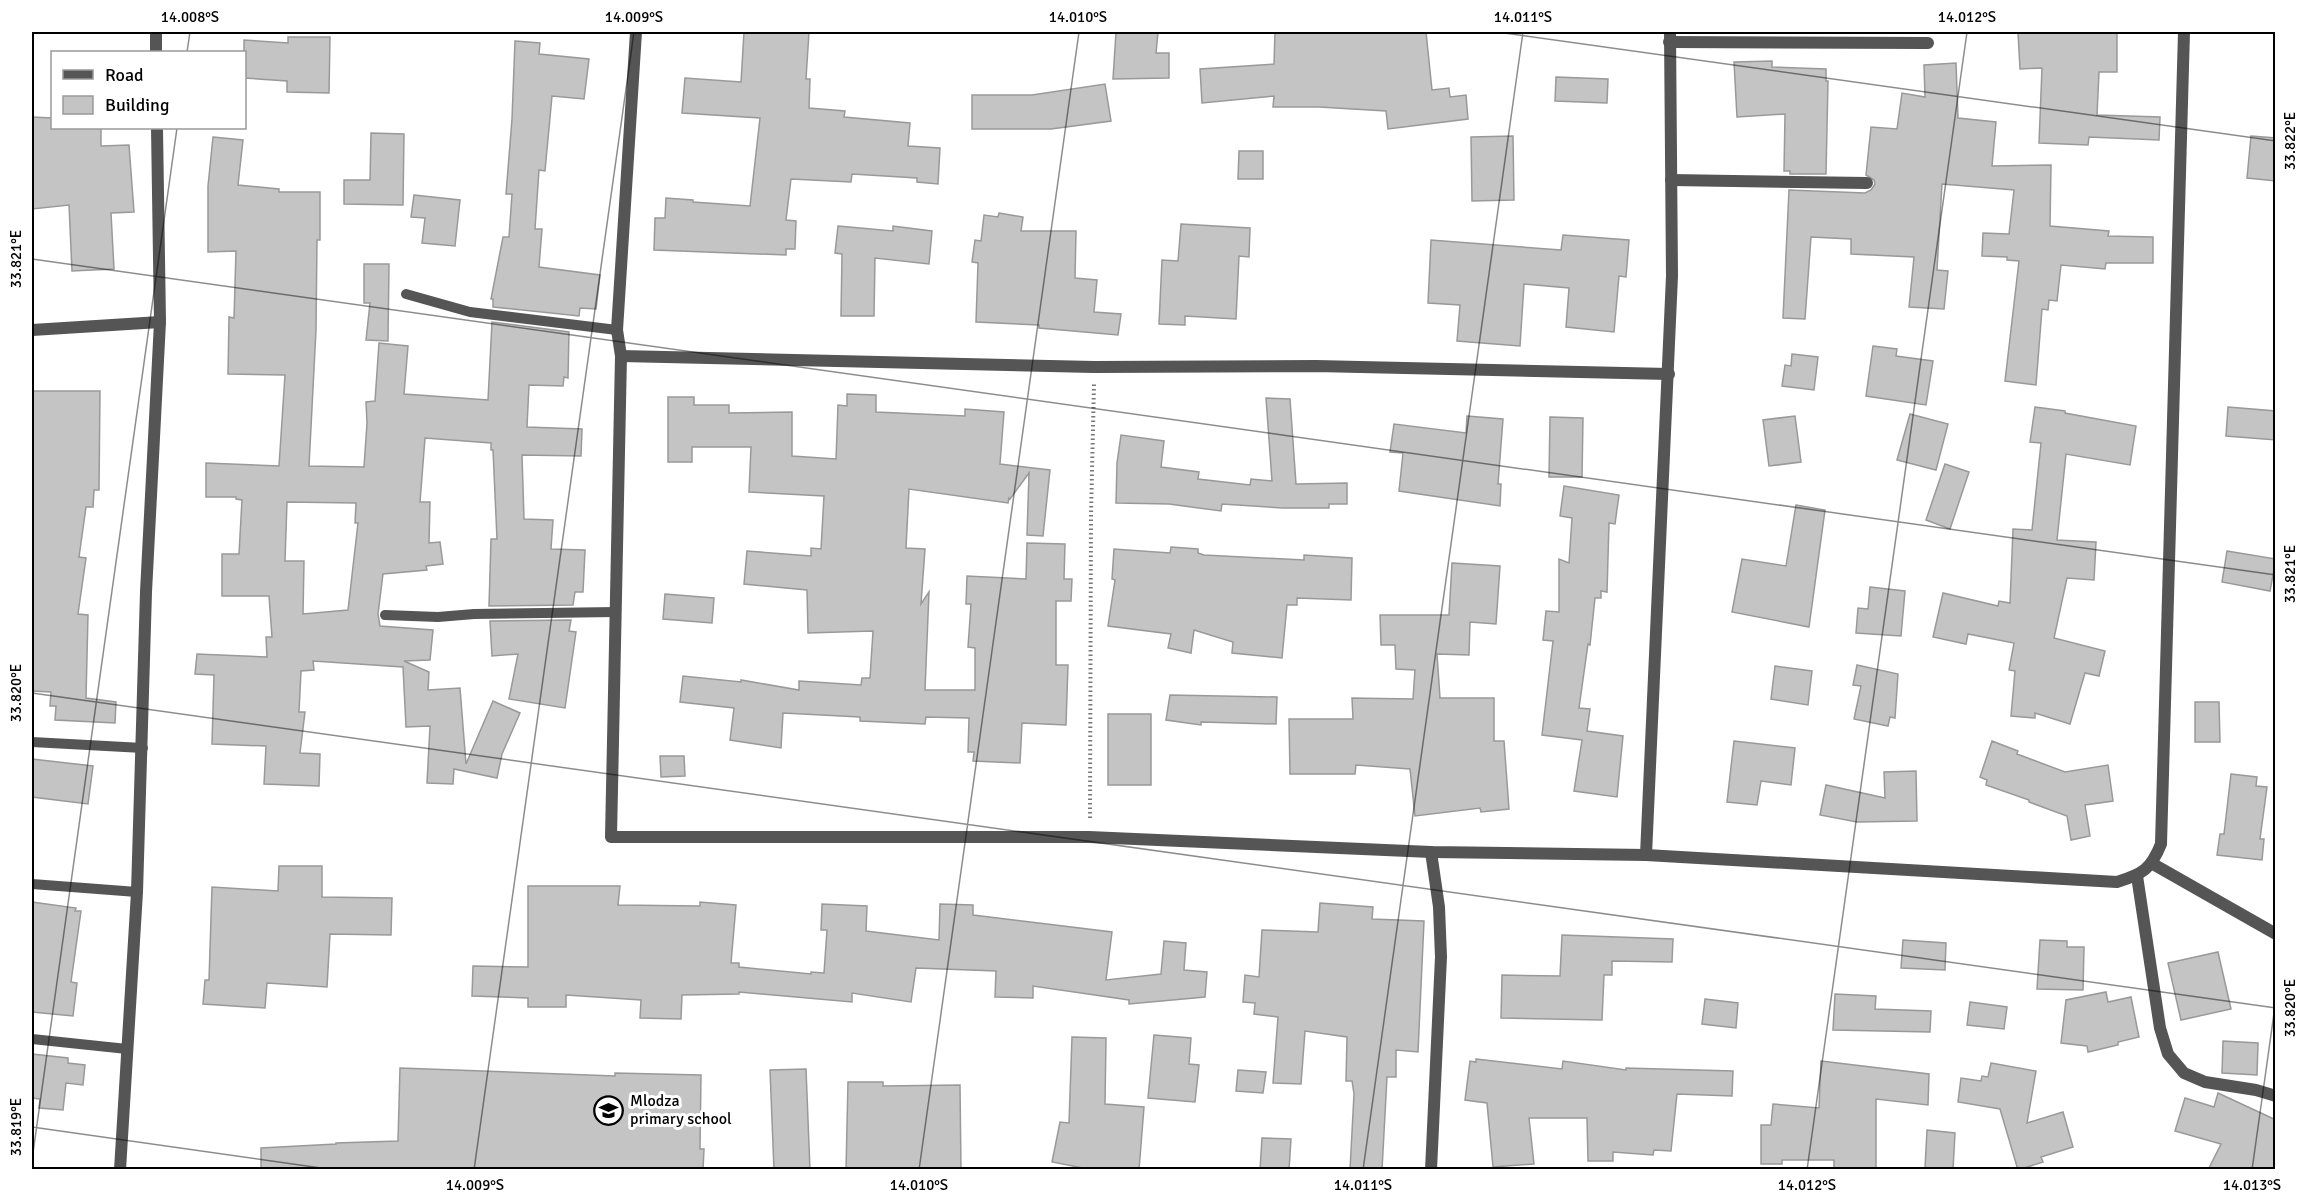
<svg xmlns="http://www.w3.org/2000/svg" width="2307" height="1201" font-family="Signika,sans-serif">
<style>
.building{fill:#c4c4c4;stroke:#999;stroke-width:1.5;fill-rule:evenodd}
.lines{fill:none;stroke-linecap:round;stroke-linejoin:round}
.path{stroke:#777;stroke-width:4;stroke-dasharray:1.5 3;stroke-linecap:butt}
.service{stroke:#555;stroke-width:10}
.minor{stroke:#555;stroke-width:12}
.tertiary{stroke:#555;stroke-width:12}
.ticks{fill:none;stroke:#000;stroke-width:1.5;stroke-opacity:0.45}
.labels{text-anchor:middle;dominant-baseline:central;stroke-width:6;stroke-linejoin:round;paint-order:stroke}
.poi-label{font-size:16px;fill:#000;stroke:#fff;text-anchor:start}
.neatline{fill:none;stroke:#000;stroke-width:2}
.ticks-label{font-size:15px;text-anchor:middle;fill:#000}
</style>
<rect width="100%" height="100%" fill="#fff"/>
<!-- building -->
<g class="building">
<polygon points="744,32 809,32 806,79 810,79 809,108 845,111 844,117 910,123 908,146 940,148 938,184 917,182 917,178 852,174 851,182 791,179 786,220 796,221 795,249 786,249 786,255 654,250 655,218 665,218 666,198 693,200 693,202 750,206 760,118 682,113 685,78 741,82"/>
<polygon points="1116,32 1158,32 1156,53 1169,53 1169,78 1113,79"/>
<polygon points="1275,32 1426,32 1432,90 1449,88 1450,97 1466,95 1468,119 1388,129 1386,111 1319,107 1273,107 1274,96 1202,103 1200,69 1274,64"/>
<polygon points="2018,32 2117,32 2117,72 2099,72 2097,115 2160,117 2159,140 2089,137 2088,145 2039,143 2042,68 2020,69"/>
<polygon points="288,37 330,37 329,93 287,92 287,81 244,78 244,40 288,43"/>
<polygon points="515,41 540,43 539,54 589,59 584,99 552,96 545,171 539,170 535,229 542,229 539,267 600,275 596,309 580,308 579,316 493,307 493,299 491,299 503,237 509,237 512,194 506,194 512,119"/>
<polygon points="1772,61 1772,67 1826,69 1826,81 1828,81 1826,174 1790,174 1790,171 1784,171 1785,114 1737,117 1734,62"/>
<polygon points="1956,63 1958,118 1996,122 1992,166 2051,165 2050,226 2109,231 2108,236 2153,237 2153,263 2106,263 2105,269 2061,265 2057,301 2049,300 2048,310 2042,309 2036,385 2005,381 2019,261 2007,260 2007,257 1982,256 1983,233 2009,234 2014,190 1942,184 1937,270 1948,271 1944,309 1909,307 1914,257 1851,254 1851,239 1811,237 1805,319 1783,318 1789,190 1865,193 1871,190 1875,184 1874,180 1866,175 1871,127 1897,129 1902,93 1925,97 1924,65"/>
<polygon points="1556,77 1608,79 1607,103 1555,101"/>
<polygon points="1105,84 1111,121 1051,129 972,129 972,95 1032,95"/>
<polygon points="32,117 52,118 52,128 101,128 101,146 129,145 134,212 111,213 114,269 72,271 69,205 32,209"/>
<polygon points="371,133 404,134 403,205 344,204 344,180 370,180"/>
<polygon points="1513,136 1514,200 1472,201 1471,137"/>
<polygon points="2251,136 2276,138 2276,181 2247,178"/>
<path d="M 213,137 L 243,140 L 238,185 L 279,189 L 279,192 L 320,192 L 320,240 L 317,240 L 316,330 L 309,466 L 364,467 L 367,423 L 366,402 L 375,401 L 379,343 L 408,346 L 404,394 L 488,400 L 492,322 L 569,332 L 568,378 L 564,377 L 563,386 L 529,385 L 527,427 L 582,429 L 581,456 L 522,455 L 524,519 L 553,520 L 551,549 L 585,550 L 583,592 L 575,592 L 573,605 L 489,606 L 491,539 L 497,539 L 493,450 L 491,450 L 491,443 L 425,438 L 420,502 L 430,502 L 429,543 L 440,542 L 443,564 L 426,566 L 427,570 L 383,574 L 378,614 L 380,626 L 433,630 L 430,660 L 404,661 L 429,672 L 428,690 L 460,688 L 466,764 L 493,701 L 520,713 L 502,754 L 497,778 L 454,769 L 453,784 L 427,783 L 430,726 L 406,727 L 403,667 L 313,661 L 314,670 L 301,671 L 299,712 L 305,712 L 300,753 L 320,754 L 319,786 L 264,784 L 266,746 L 212,744 L 214,675 L 195,674 L 197,654 L 267,657 L 266,637 L 272,637 L 269,596 L 222,596 L 222,554 L 239,554 L 242,500 L 236,499 L 236,497 L 206,497 L 206,463 L 279,466 L 285,375 L 228,374 L 229,317 L 234,318 L 236,251 L 208,252 L 208,186 ZM 287,502 L 356,503 L 355,523 L 358,523 L 348,610 L 303,614 L 304,561 L 285,561 Z"/>
<polygon points="1239,151 1263,151 1263,179 1238,179"/>
<polygon points="414,195 460,200 455,246 422,243 425,218 411,217"/>
<polygon points="999,213 1023,217 1021,231 1076,231 1075,278 1097,280 1094,312 1121,314 1118,335 1039,328 1039,325 976,322 978,263 972,262 975,240 981,241 984,215 998,217"/>
<polygon points="1181,224 1250,228 1249,257 1239,256 1236,319 1185,316 1185,325 1159,324 1162,260 1178,261"/>
<polygon points="838,226 893,231 893,226 932,231 929,264 875,258 874,316 841,316 842,254 835,253"/>
<polygon points="1563,235 1629,240 1626,277 1619,276 1614,332 1566,327 1569,288 1524,284 1520,346 1457,341 1460,305 1428,303 1431,240 1561,250"/>
<polygon points="364,264 389,264 388,341 366,340 370,303 364,303"/>
<polygon points="1873,346 1897,349 1896,356 1933,361 1926,405 1866,396"/>
<polygon points="1792,354 1818,357 1814,390 1782,386 1785,365 1791,366"/>
<polygon points="32,391 100,391 99,490 94,490 93,507 86,507 79,557 86,558 78,614 88,615 86,698 116,702 115,723 55,720 56,706 50,706 51,692 32,691"/>
<polygon points="847,394 876,395 876,412 965,416 965,409 1004,412 1000,464 1050,470 1043,536 1027,535 1029,473 1010,499 1009,498 1008,503 909,489 906,548 925,549 921,604 929,592 925,690 975,690 975,648 968,647 971,604 966,604 967,576 1026,579 1027,543 1065,544 1064,579 1072,579 1071,601 1056,601 1056,665 1068,665 1066,725 1022,723 1020,763 973,761 974,752 968,752 969,718 926,717 925,724 860,721 860,717 783,713 781,748 730,740 734,708 680,702 683,676 741,682 741,680 799,690 799,681 861,685 862,678 870,678 873,631 808,633 807,590 744,584 747,551 811,556 811,548 821,549 824,496 749,492 751,447 692,447 692,462 668,462 668,397 694,397 694,405 729,405 729,413 792,412 792,456 836,459 838,405 847,406"/>
<polygon points="1266,398 1290,399 1296,484 1347,483 1347,504 1329,504 1329,508 1283,508 1222,504 1221,511 1169,504 1116,503 1117,463 1121,435 1164,441 1161,467 1199,472 1198,479 1250,485 1251,479 1272,481"/>
<polygon points="2035,407 2065,411 2065,413 2136,426 2130,465 2066,454 2057,540 2096,542 2094,580 2067,578 2054,638 2105,651 2099,676 2085,673 2070,724 2035,713 2035,718 2011,716 2015,671 2009,670 2014,643 1968,634 1966,644 1933,637 1943,593 1998,606 1999,601 2010,603 2013,529 2032,530 2041,443 2030,442"/>
<polygon points="2228,407 2276,411 2276,440 2226,436"/>
<polygon points="1910,414 1948,424 1936,470 1897,460"/>
<polygon points="1467,416 1503,419 1498,484 1501,484 1500,506 1399,491 1403,453 1390,452 1394,424 1466,433"/>
<polygon points="1795,416 1801,462 1769,466 1763,420"/>
<polygon points="1550,417 1583,418 1582,477 1549,477"/>
<polygon points="1945,464 1969,472 1950,529 1926,520"/>
<polygon points="1564,486 1619,495 1615,524 1609,523 1607,592 1601,591 1601,598 1595,598 1590,645 1588,644 1579,708 1590,709 1587,731 1623,736 1617,797 1574,791 1582,740 1542,735 1553,641 1543,640 1546,611 1559,612 1559,559 1569,563 1572,518 1560,516"/>
<polygon points="1796,505 1825,510 1809,627 1732,612 1742,559 1786,566"/>
<polygon points="1171,547 1198,549 1198,553 1204,555 1304,560 1304,555 1352,558 1351,600 1297,598 1297,605 1287,605 1282,658 1232,653 1233,642 1194,630 1191,653 1168,648 1171,634 1108,626 1115,580 1112,579 1114,549 1170,553"/>
<polygon points="2227,551 2276,559 2270,591 2222,582"/>
<polygon points="1452,563 1500,566 1496,624 1470,622 1469,655 1437,654 1440,698 1494,698 1494,741 1504,741 1509,809 1481,812 1480,808 1415,816 1410,769 1356,765 1355,774 1290,774 1289,719 1353,719 1352,698 1413,699 1415,670 1396,669 1395,645 1381,645 1380,615 1449,615"/>
<polygon points="1870,587 1905,591 1901,636 1856,633 1858,608 1868,609"/>
<polygon points="665,594 714,598 712,623 663,619"/>
<polygon points="571,620 569,631 576,632 565,708 509,699 518,654 492,656 490,621"/>
<polygon points="1857,665 1898,674 1895,718 1890,717 1888,726 1854,719 1861,686 1853,685"/>
<polygon points="1775,666 1812,671 1808,705 1771,699"/>
<polygon points="1170,695 1277,697 1276,724 1201,722 1201,725 1166,720"/>
<polygon points="2195,702 2219,702 2220,742 2195,742"/>
<rect x="1108" y="714" width="43" height="71"/>
<polygon points="1734,741 1795,748 1791,785 1761,781 1757,805 1727,802"/>
<polygon points="1992,741 2018,751 2017,754 2065,772 2108,765 2113,801 2085,805 2090,836 2071,840 2067,816 2029,802 2029,800 1986,785 1987,780 1980,777"/>
<polygon points="660,756 684,756 685,776 661,777"/>
<polygon points="32,759 93,766 88,804 32,797"/>
<polygon points="1916,771 1917,821 1857,822 1820,815 1826,785 1885,798 1884,772"/>
<polygon points="2231,774 2257,777 2256,786 2267,787 2260,839 2264,839 2262,860 2217,855 2220,834 2224,834"/>
<polygon points="279,866 322,866 322,897 392,898 391,935 330,934 327,987 267,983 265,1008 203,1004 205,980 209,980 212,887 278,891"/>
<polygon points="528,886 620,886 618,905 700,906 700,902 736,905 731,963 739,963 739,967 811,974 811,972 824,973 827,930 821,930 822,904 867,906 866,931 939,940 940,904 973,905 973,915 1112,932 1106,980 1161,974 1164,941 1186,943 1184,970 1207,972 1205,997 1129,1004 1129,1000 1033,986 1033,998 995,997 996,971 916,968 911,1002 852,993 852,1002 739,992 739,994 682,995 681,1019 640,1018 641,1000 566,995 566,1007 528,1007 528,998 472,996 473,966 528,967"/>
<polygon points="32,902 76,908 75,911 81,911 71,982 77,983 73,1016 32,1012"/>
<polygon points="1320,903 1373,907 1372,919 1424,921 1418,1052 1396,1050 1396,1077 1387,1077 1382,1170 1350,1170 1354,1094 1352,1081 1346,1081 1347,1037 1305,1031 1301,1084 1273,1083 1278,1017 1254,1014 1255,1003 1243,1002 1245,975 1259,977 1262,930 1318,932"/>
<polygon points="1562,935 1673,939 1672,962 1612,961 1612,975 1604,975 1602,1020 1501,1018 1502,975 1560,976"/>
<polygon points="1903,940 1946,943 1945,970 1901,968"/>
<polygon points="2040,940 2067,941 2067,947 2084,947 2083,990 2037,989"/>
<polygon points="2218,952 2231,1009 2181,1020 2168,963"/>
<polygon points="2106,992 2108,1002 2131,997 2139,1037 2118,1042 2118,1045 2088,1052 2087,1046 2061,1043 2066,1000"/>
<polygon points="1835,994 1876,996 1875,1009 1931,1011 1930,1032 1833,1030"/>
<polygon points="1705,999 1738,1003 1736,1028 1702,1024"/>
<polygon points="1970,1002 2007,1007 2004,1029 1967,1025"/>
<polygon points="1154,1035 1191,1038 1189,1064 1199,1065 1195,1102 1148,1098"/>
<polygon points="1072,1037 1106,1038 1105,1104 1144,1107 1139,1170 1093,1170 1052,1162 1060,1122 1069,1123"/>
<polygon points="2223,1041 2258,1043 2257,1075 2222,1073"/>
<polygon points="32,1054 68,1058 68,1063 85,1065 83,1085 66,1083 63,1110 39,1108 40,1099 32,1098"/>
<polygon points="1476,1059 1562,1069 1563,1061 1626,1070 1626,1068 1733,1071 1732,1096 1677,1094 1671,1151 1654,1150 1653,1155 1613,1152 1613,1161 1588,1161 1587,1118 1529,1118 1534,1164 1493,1167 1487,1103 1465,1100 1470,1061 1476,1062"/>
<polygon points="1821,1061 1929,1074 1928,1105 1876,1099 1876,1170 1834,1170 1834,1160 1782,1160 1782,1164 1761,1164 1761,1125 1771,1125 1773,1104 1819,1108"/>
<polygon points="1991,1063 2036,1071 2027,1123 2063,1112 2073,1147 2041,1157 2043,1162 2018,1170 2000,1109 1958,1102 1961,1078 1981,1081 1982,1076 1988,1077"/>
<polygon points="400,1068 615,1076 615,1073 701,1075 700,1149 704,1149 703,1170 261,1170 261,1148 336,1144 336,1143 398,1141"/>
<polygon points="806,1069 810,1170 774,1170 770,1070"/>
<polygon points="1238,1070 1266,1072 1263,1093 1236,1091"/>
<polygon points="848,1082 883,1082 883,1086 960,1085 961,1170 846,1170"/>
<polygon points="2218,1093 2276,1120 2276,1170 2208,1170 2221,1144 2175,1131 2185,1098 2214,1107"/>
<polygon points="1927,1130 1955,1133 1953,1170 1925,1168"/>
<polygon points="1262,1138 1291,1139 1289,1170 1260,1170"/>
</g>
<g class="lines">
<!-- path -->
<polyline class="path" points="1090,818 1091,515 1094,384"/>
<!-- service -->
<g class="service">
<polyline points="406,294 470,312 617,330"/>
<polyline points="385,615 438,617 474,614 616,612"/>
<polyline points="32,742 143,748"/>
<polyline points="32,884 137,892"/>
<polyline points="32,1039 127,1049"/>
</g>
<!-- minor -->
<g class="minor">
<path d="M 636,32 L 617,330 L 621,356 L 611,837 L 1089,837 L 1431,852 L 1646,855 L 2117,882 C 2143,874 2151,869 2161,844 L 2184,32"/>
<polyline points="1669,42 1928,43"/>
<polyline points="1671,180 1867,183"/>
<polyline points="32,330 160,322"/>
<polyline points="621,356 1094,367 1316,366 1669,374"/>
<polyline points="1431,852 1439,907 1441,957 1431,1170"/>
<polyline points="1646,855 1672,276 1670,32"/>
<polyline points="2153,864 2276,934"/>
<polyline points="2137,876 2160,1028 2168,1054 2184,1073 2205,1082 2256,1090 2276,1096"/>
</g>
<!-- tertiary -->
<g class="tertiary">
<polyline points="156,32 156,52"/>
<polyline points="120,1170 137,892 146,592 160,322 157,128"/>
</g>
</g>
<!-- ticks -->
<path class="ticks" d="M 1497,32 L 2276,141M 187,52 L 190,32M 32,259 L 2276,575M 32,693 L 2276,1008M 32,1127 L 335,1170M 32,1160 L 177,128M 474,1170 L 634,32M 919,1170 L 1079,32M 1363,1170 L 1523,32M 1807,1170 L 1967,32M 2252,1170 L 2276,999"/>
<!-- icons -->
<defs>
<symbol id="school-ring" viewBox="-11 -11 22 22"><circle r="9.5" fill="#fff" stroke="#000" stroke-width="1.5"/><path d="M0-5L7-2L0 1L-7-2ZM-4 1L0 2.5L4 1V4Q0 6-4 4Z" fill="#000"/></symbol>
</defs>
<g fill-rule="evenodd">
<use href="#school-ring" x="592" y="1094" width="33" height="33"/>
</g>
<g class="labels">
<!-- poi labels -->
<g class="poi-label">
<text x="630" y="1101">Mlodza<tspan x="630" dy="18">primary school</tspan></text>
</g>
</g>
<!-- border -->
<rect width="2307" height="1201" fill="none" stroke="#ffffff" stroke-width="66"/>
<!-- legend -->
<rect x="51" y="51" width="195" height="78" fill="#ffffff" stroke="#999999" stroke-width="1.5"/>
<rect x="63" y="70" width="30" height="9" fill="#555555" stroke="#999999" stroke-width="1.5"/>
<text x="105" y="81" font-size="18" fill="#000000">Road</text>
<rect x="63" y="96" width="30" height="18" fill="#c4c4c4" stroke="#999999" stroke-width="1.5"/>
<text x="105" y="111" font-size="18" fill="#000000">Building</text>
<rect x="33" y="33" width="2241" height="1135" class="neatline"/>
<g class="ticks-label">
<text x="190" y="22">14.008°S</text>
<text x="634" y="22">14.009°S</text>
<text x="1078" y="22">14.010°S</text>
<text x="1523" y="22">14.011°S</text>
<text x="1967" y="22">14.012°S</text>
<text transform="translate(2290 141) rotate(-90)" y="5">33.822°E</text>
<text transform="translate(16 259) rotate(-90)" y="5">33.821°E</text>
<text transform="translate(2290 574) rotate(-90)" y="5">33.821°E</text>
<text transform="translate(16 693) rotate(-90)" y="5">33.820°E</text>
<text transform="translate(2290 1008) rotate(-90)" y="5">33.820°E</text>
<text transform="translate(16 1127) rotate(-90)" y="5">33.819°E</text>
<text x="475" y="1190">14.009°S</text>
<text x="919" y="1190">14.010°S</text>
<text x="1363" y="1190">14.011°S</text>
<text x="1807" y="1190">14.012°S</text>
<text x="2252" y="1190">14.013°S</text>
</g>
</svg>
